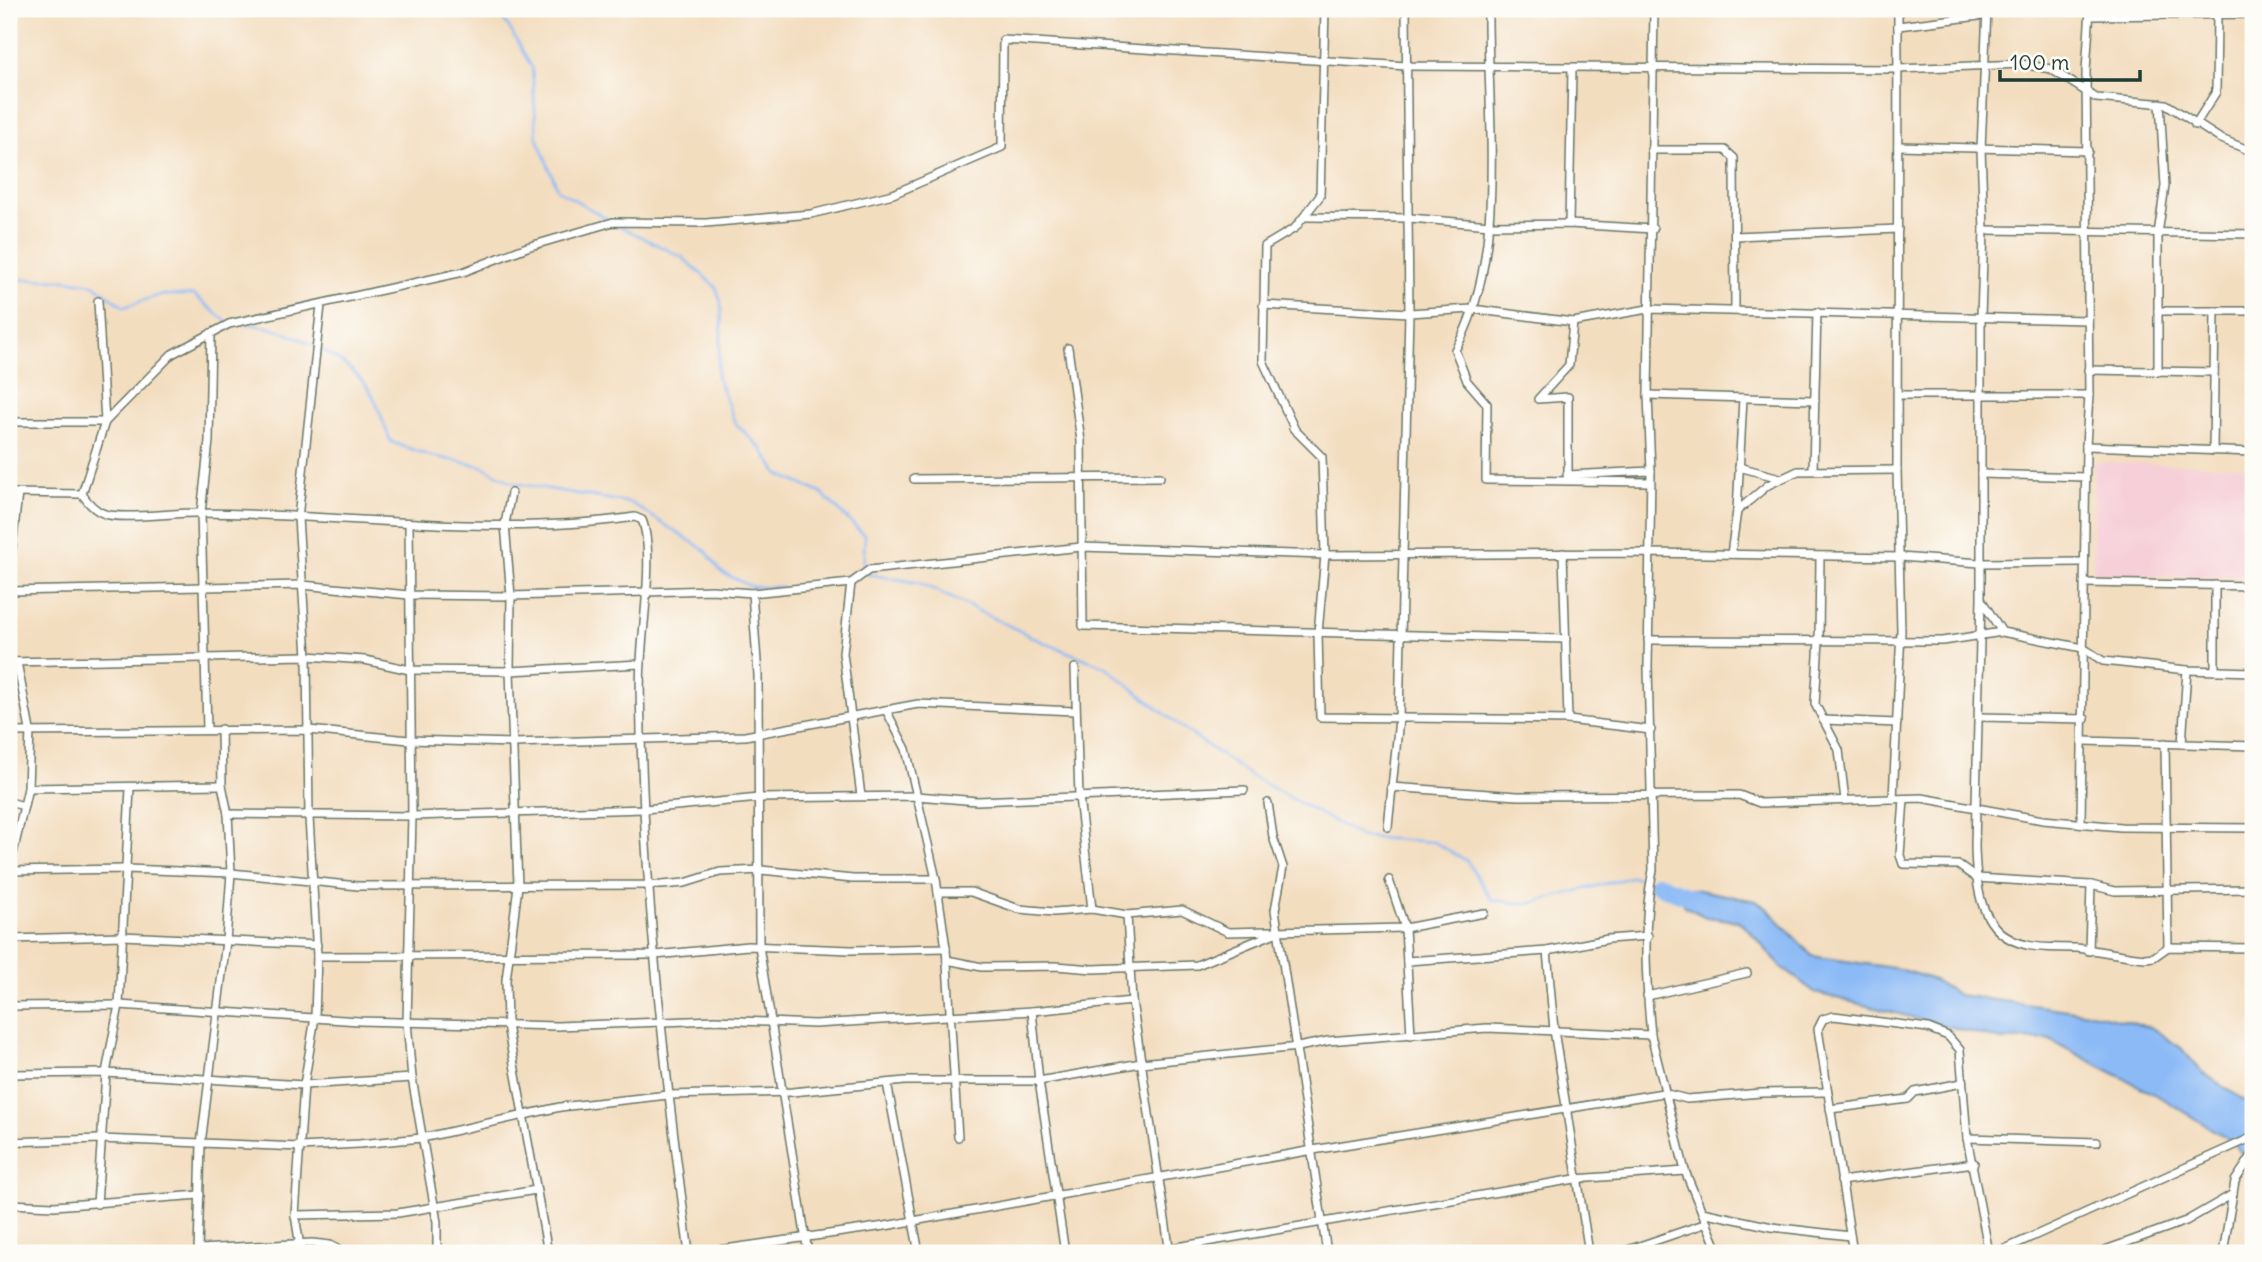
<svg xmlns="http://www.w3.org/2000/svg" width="2262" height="1262" font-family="Delius,sans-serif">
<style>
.built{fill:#f6cfd8}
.water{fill:#8bbaf6;stroke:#557c95;stroke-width:2}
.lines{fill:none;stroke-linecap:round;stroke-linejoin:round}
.stream{stroke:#8bbaf6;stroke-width:2.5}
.river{stroke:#8bbaf6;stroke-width:18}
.minor-casing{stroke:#697565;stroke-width:10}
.minor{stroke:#fff;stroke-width:7}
</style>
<rect width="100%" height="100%" fill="#fdfcf7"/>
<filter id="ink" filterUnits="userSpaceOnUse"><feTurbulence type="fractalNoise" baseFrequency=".0143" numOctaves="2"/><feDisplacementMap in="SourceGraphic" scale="14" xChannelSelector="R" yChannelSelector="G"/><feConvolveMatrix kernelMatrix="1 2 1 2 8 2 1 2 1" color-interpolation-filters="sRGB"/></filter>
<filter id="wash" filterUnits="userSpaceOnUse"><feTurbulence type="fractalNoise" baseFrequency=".00686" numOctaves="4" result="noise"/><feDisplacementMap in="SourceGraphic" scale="28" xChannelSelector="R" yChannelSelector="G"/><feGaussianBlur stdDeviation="1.57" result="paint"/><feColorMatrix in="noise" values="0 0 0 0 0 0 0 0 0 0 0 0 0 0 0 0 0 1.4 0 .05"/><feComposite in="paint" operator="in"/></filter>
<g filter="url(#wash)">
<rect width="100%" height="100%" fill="#f3ddbf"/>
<!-- built -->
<polygon class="built" points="2094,462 2253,466 2253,577 2093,575"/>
<!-- water -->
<polygon class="water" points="1684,887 1756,901 1768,909 1812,956 1900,969 1934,980 1958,995 2097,1014 2152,1028 2181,1048 2202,1072 2248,1103 2253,1111 2253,1170 2234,1143 2162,1098 2048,1039 2002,1040 1816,993 1781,967 1751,932 1738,921 1706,917 1684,906 1673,889"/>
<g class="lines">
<!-- stream -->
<g class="stream">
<polyline points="494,9 509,27 532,68 537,138 558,190 609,220"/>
<polyline points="617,225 682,257 716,287 721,302 722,324 717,376 735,423 762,449 778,474 821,493 865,536 863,573"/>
<polyline points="9,279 65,280 94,284 124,307 160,295 194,295 227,322"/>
<path d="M 243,324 C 281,324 349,358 370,391 C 379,406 384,426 391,442 L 431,456 L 482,466 L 514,483 L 631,503 L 706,551 L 721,572 L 752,587 L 781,587"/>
<polyline points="867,574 920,583 1045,643 1106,667 1180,726 1249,775 1362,837 1434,842 1467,861 1492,900 1528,904 1631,877 1641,879"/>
<polyline points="815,583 860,573"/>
</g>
<!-- river -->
<polyline class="river" points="1657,884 1693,898"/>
</g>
</g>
<g filter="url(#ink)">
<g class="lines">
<defs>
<g id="minor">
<path d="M 1488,9 C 1487,112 1508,259 1455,350 L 1467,381 L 1487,404 L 1486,480 L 1650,482"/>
<path d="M 1987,9 L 1981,149 L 1984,230 L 1981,317 L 1981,599 L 1975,846 C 1976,887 1979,935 2027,945 C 2043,949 2060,947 2076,948 C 2099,950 2122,956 2145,958 L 2154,957 L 2168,947 L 2253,948"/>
<polyline points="2090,16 2253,14"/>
<polyline points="1898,26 1987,15"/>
<polyline points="2195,125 2216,92 2217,15"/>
<polyline points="1898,146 2088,151"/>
<polyline points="1651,150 1725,150 1734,158 1735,310"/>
<polyline points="1305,217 1410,218 1490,225 1569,224 1653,229"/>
<polyline points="1569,224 1572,69"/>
<polyline points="1984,230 2253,234"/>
<polyline points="1735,236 1898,229"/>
<path d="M 98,301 L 105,422 L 82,494 C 88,503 95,511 105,514 C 121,520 179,512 200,513 C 345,514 491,538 635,517 L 642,520 C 655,552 642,627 641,663 C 639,687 641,712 641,737 C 646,910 666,1082 689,1253"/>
<polyline points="1263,305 1409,313 1472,309 1573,322 1648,309 2086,320"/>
<polyline points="2158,311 2253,311"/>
<polyline points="1068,348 1081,441 1083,626 1566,639"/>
<polyline points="2088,370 2214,372"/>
<polyline points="2158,372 2158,234 2165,186 2160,103"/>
<polyline points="1648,395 1815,400"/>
<polyline points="1898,395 2089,395"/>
<polyline points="9,422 105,422 172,354 229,324 463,272 527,247 613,222 706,223 811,214 893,194 1002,147 1003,40 1407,66 1898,69 2021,64 2051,69 2096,98 2166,104 2219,138 2253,152"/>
<polyline points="1293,428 1322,457 1325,555 1318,633 1320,717 1568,720 1651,730"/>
<polyline points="1295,430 1263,361 1265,246 1295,228 1320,196 1325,9"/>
<polyline points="2086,446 2253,452"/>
<polyline points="2213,451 2215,311"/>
<polyline points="1739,467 1780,478"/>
<polyline points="1813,470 1817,312"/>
<polyline points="1981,474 2085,477"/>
<polyline points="1567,475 1651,471"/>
<polyline points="1568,475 1568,397 1538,399 1569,365 1573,322"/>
<polyline points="914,479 1160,477"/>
<polyline points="9,493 82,494"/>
<polyline points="511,493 505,524 511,596 510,671 518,886 506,980 507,1025 548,1253"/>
<polyline points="1737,511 1768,485 1798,471 1897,470"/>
<polyline points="409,523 412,816 407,1022 412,1078 437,1222 437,1253"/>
<polyline points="1563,553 1568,720"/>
<polyline points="1731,554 1737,511 1743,398"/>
<polyline points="1820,557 1819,640 1815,704 1839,750 1845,800"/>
<polyline points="9,576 18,493"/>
<polyline points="2084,583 2253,586"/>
<polyline points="2215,585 2215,671"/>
<polyline points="9,591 302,585 409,595 511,596 712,590 752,593 851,583"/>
<polyline points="752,593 758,675 759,946 808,1253"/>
<polyline points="1982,601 2002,632 2083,648 2103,661 2187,670 2253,672"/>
<polyline points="1648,640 1943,641 2002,632"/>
<polyline points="9,662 307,656 365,660 410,670 510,671 640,664"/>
<polyline points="1075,668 1079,797 1092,909"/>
<polyline points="886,710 906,749 936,879 946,948 958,1137"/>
<polyline points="1979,717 2085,719"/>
<polyline points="1823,720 1897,723"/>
<polyline points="207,729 201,513 209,441 211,333"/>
<polyline points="9,732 309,730 409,740 513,743 745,736 918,704 1074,711"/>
<polyline points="2084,741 2253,746"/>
<polyline points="2165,743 2168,947"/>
<polyline points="2182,744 2187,670"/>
<polyline points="1391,787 1517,796 1739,795 1760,803 1922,798 2043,820 2121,827 2253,828"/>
<polyline points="28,788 222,785"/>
<polyline points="861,796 843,653 851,583 869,570 1081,547 1325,555 1649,553 1900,557 1980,563 2084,562"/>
<polyline points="1893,799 1901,631 1897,470 1898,9"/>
<polyline points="1904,799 1900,855 1903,864 1958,865 1976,878 2091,885 2115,891 2253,889"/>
<polyline points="9,802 24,806"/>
<polyline points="1268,803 1273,837 1283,867 1275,910 1327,1253"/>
<polyline points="228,814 412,816 645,809 759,798 917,796 977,801 1244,790"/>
<polyline points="2081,823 2086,446 2089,395 2086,71 2090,9"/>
<polyline points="1388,827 1399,719 1409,313 1406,9"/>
<polyline points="9,871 126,869 231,873 358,886 661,885 685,883 720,872 761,870 853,879 936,879"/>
<polyline points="9,871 28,788 30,730 17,662"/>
<polyline points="1389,880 1405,928 1411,1035"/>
<polyline points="938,892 971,892 1019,909 1054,912 1092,909 1127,915 1182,910 1228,932 1405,928 1484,913"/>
<polyline points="1127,915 1132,1001 1170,1253"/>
<polyline points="9,939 122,936 317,945"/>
<polyline points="1547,951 1554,1030 1589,1253"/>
<polyline points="2089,951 2091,885"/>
<polyline points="317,956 655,955 748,946 851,950 946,948"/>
<polyline points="947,960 982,967 1056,966 1093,969 1197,965 1275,933"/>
<polyline points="1407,961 1547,951 1608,939 1648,936"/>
<polyline points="1647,996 1747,973"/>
<polyline points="9,1006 119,1005 359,1021 557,1026 715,1020 815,1024 1032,1011 1132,1001"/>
<polyline points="1032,1011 1039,1081 1065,1253"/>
<polyline points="1651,1035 1685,1171 1719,1253"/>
<polyline points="9,1074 106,1073 304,1085 412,1078"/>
<polyline points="887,1083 919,1253"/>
<polyline points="1830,1109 1908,1099 1915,1092 1962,1083"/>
<polyline points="1967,1138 2097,1142"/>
<path d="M 9,1142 L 100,1139 L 300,1147 L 359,1144 L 422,1138 L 560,1107 L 668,1095 L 792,1092 L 905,1081 L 1039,1081 L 1141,1063 L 1298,1047 L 1328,1041 L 1487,1028 L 1651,1035 C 1646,982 1642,922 1653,870 L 1648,667 L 1651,471 L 1648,395 L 1654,9"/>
<polyline points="1841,1181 1974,1163"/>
<polyline points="9,1204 54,1206 200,1195"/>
<polyline points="97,1204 106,1073 119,1005 130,788"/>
<polyline points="1702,1212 1772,1227 1850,1236"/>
<polyline points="295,1215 398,1213 536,1190"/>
<polyline points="200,1249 312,1243 330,1245 345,1253"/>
<polyline points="198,1253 201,1144 226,941 231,873 228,814 222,785 221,729"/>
<polyline points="301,1253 295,1215 304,1085 315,1017 317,956 309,817 307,656 298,518 321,305"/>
<polyline points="697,1253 885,1226 1313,1150 1663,1093 1687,1099 1761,1093 1827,1092"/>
<polyline points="1142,1253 1575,1179 1685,1171"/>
<polyline points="1619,1253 1707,1223"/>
<polyline points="1853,1253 1818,1029 1823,1019 1834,1016 1928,1028 1948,1036 1960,1050 1967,1138 1989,1253"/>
<polyline points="1996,1253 2253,1137"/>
<polyline points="2097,1253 2186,1221 2233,1194"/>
<polyline points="2223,1253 2235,1181 2253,1154"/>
</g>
</defs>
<!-- minor casing -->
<use href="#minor" class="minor-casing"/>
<!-- minor -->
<use href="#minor" class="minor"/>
</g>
</g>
<!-- margin -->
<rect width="2262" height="1262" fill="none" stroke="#fdfcf7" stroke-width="35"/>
<!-- scale -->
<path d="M2000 70v10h140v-10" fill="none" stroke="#1f3d34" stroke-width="3.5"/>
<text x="2010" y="70" font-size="21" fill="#1f3d34" stroke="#fdfcf7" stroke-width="5" paint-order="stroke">100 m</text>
</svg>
